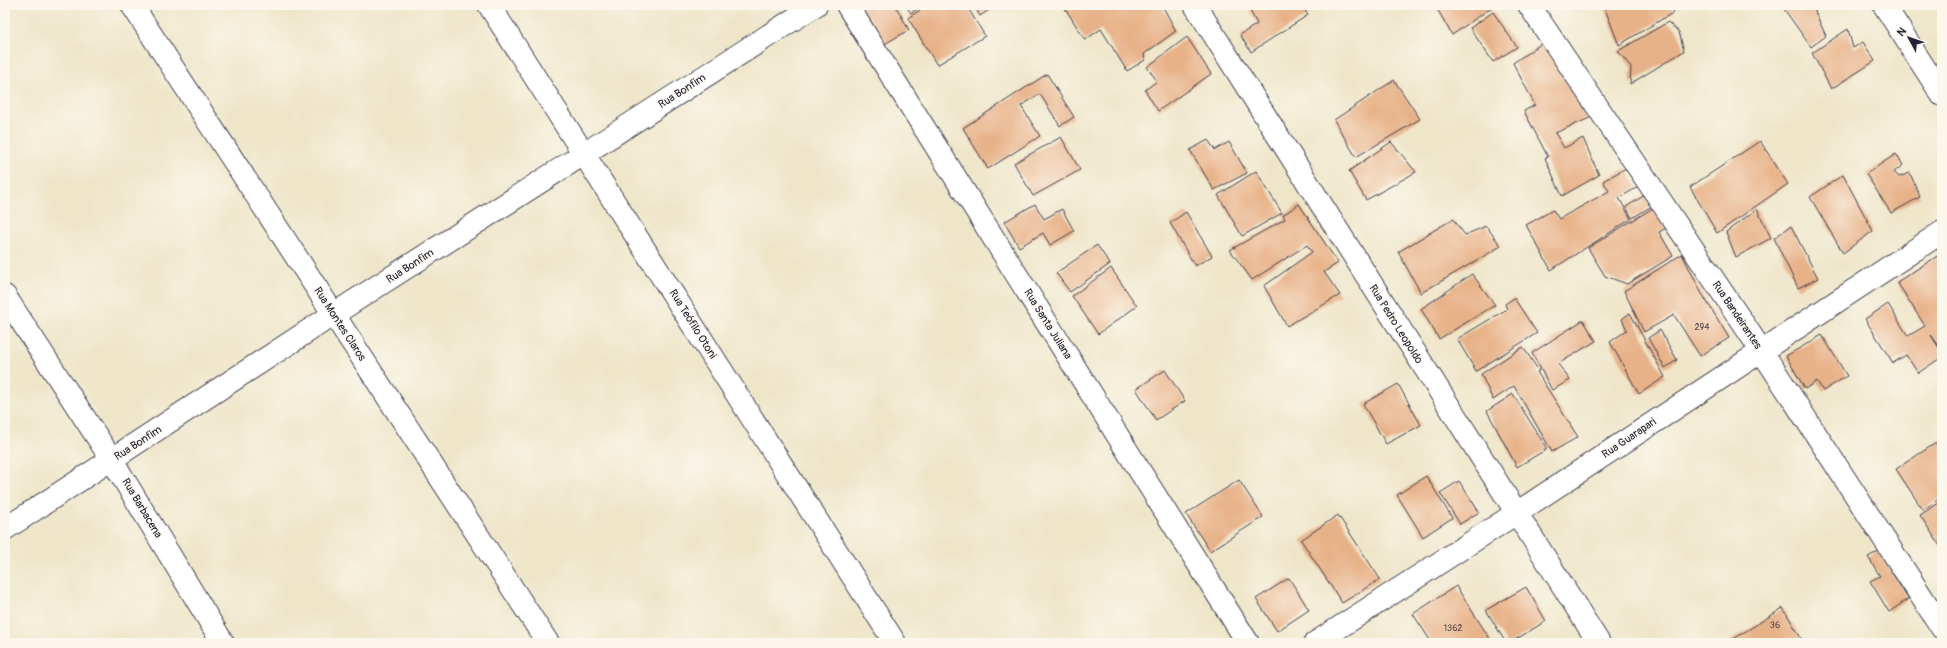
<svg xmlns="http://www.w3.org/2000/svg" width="1947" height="648" font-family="Pangolin,sans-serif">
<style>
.building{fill:#e8b289}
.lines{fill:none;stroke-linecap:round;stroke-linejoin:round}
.street-casing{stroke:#413f50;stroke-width:24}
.street{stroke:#fff;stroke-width:22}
.labels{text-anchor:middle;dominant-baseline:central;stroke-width:3;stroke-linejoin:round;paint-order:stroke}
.number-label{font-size:9px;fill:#54464e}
.street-label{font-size:11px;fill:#22223b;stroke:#fbf7ec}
</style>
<rect width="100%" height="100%" fill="#fbf7ec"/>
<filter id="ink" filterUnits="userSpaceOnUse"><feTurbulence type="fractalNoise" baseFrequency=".025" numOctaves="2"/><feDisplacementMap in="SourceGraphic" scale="8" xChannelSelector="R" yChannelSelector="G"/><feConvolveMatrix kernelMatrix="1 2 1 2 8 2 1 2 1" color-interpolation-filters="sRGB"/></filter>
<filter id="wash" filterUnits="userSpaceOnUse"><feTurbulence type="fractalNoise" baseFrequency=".012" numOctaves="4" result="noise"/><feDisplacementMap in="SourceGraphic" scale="16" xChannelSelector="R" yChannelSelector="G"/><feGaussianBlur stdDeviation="0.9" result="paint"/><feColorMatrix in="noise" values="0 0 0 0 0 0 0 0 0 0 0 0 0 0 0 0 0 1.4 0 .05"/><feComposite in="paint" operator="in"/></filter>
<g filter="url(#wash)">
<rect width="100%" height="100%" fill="#efe6ca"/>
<g id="blocks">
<!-- building -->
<g class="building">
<polygon points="857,5 895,5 909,30 881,46"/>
<polygon points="905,5 924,5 911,13"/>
<polygon points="928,5 966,5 985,36 937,65 908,18"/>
<polygon points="974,5 997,5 980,16"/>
<polygon points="1063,5 1162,5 1176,31 1144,54 1145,60 1127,71 1101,29 1085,40"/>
<polygon points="1247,5 1301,5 1308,15 1251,52 1240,35 1257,24"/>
<polygon points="1435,5 1495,5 1452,35"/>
<polygon points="1611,5 1671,5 1674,12 1619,45 1605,9"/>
<polygon points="1790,5 1812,5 1826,36 1811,47 1784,9"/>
<polygon points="1493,12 1517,47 1493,62 1470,28"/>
<polygon points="1668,22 1679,32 1684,51 1630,84 1631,67 1618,51"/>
<polygon points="1848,29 1853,48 1863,42 1875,61 1831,89 1812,53"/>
<polygon points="1187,37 1211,74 1158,111 1145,90 1157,81 1147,67"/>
<polygon points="1545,41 1592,117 1555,133 1564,148 1583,138 1599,175 1562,196 1545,158 1548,157 1524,111 1535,105 1513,63"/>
<polygon points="1047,74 1074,117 1060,126 1040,94 1021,106 1040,136 988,169 963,128"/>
<polygon points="1394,80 1420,119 1356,157 1334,120"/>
<polygon points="1061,137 1080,170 1033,196 1014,163"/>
<polygon points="1208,140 1215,150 1229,142 1247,173 1214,190 1190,150"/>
<polygon points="1760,141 1788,184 1717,233 1690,187"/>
<polygon points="1391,142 1416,172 1366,200 1349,171"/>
<polygon points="1896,154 1903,165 1894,172 1899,177 1910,173 1920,197 1891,213 1866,174"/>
<polygon points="1626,168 1638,187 1619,198 1631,219 1551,270 1526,225 1553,210 1559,219 1609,191 1603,181"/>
<polygon points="1256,171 1282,213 1242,236 1218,195"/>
<polygon points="1843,175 1873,231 1843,253 1810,197"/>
<polygon points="1645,195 1652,206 1632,218 1626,207"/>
<polygon points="1035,204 1044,219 1062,209 1074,231 1050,245 1043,233 1019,247 1004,222"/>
<polygon points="1299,204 1338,263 1324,272 1340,295 1287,326 1264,286 1312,252 1307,245 1252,280 1230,250 1285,219 1283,215"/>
<polygon points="1653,208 1666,228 1659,232 1673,256 1627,284 1605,276 1588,248"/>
<polygon points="1757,209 1771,238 1736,257 1726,232"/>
<polygon points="1186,212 1212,256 1195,266 1170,223"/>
<polygon points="1453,219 1465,235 1486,226 1501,246 1421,293 1398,252"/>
<polygon points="1791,226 1818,278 1798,288 1774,238"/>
<polygon points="1097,245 1110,264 1070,292 1056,273"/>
<polygon points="1942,253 1942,346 1940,347 1931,335 1942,353 1942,357 1918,373 1906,355 1893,363 1865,319 1888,304 1908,336 1925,326 1897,282"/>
<polygon points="1682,254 1701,292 1729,338 1700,356 1674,315 1644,332 1624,291"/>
<polygon points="1111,268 1137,306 1098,334 1072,296"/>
<polygon points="1472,274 1495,305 1439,339 1421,309"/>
<polygon points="1514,298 1537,333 1476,371 1457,339 1507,309 1505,304"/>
<polygon points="1630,313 1665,377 1639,394 1610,342 1627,330 1622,319"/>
<polygon points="1583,320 1596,341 1558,364 1570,380 1552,390 1532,353"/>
<polygon points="1660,330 1677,360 1665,368 1648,338"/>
<polygon points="1822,335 1847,376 1823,391 1817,381 1805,389 1786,356"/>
<polygon points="1523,347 1539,371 1537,372 1578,437 1552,452 1514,386 1493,400 1481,374"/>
<polygon points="1165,370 1185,401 1156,420 1136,389"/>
<polygon points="1398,384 1421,425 1386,444 1363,404"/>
<polygon points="1513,394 1547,449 1517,467 1487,411"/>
<polygon points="1942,439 1942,497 1923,510 1896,469"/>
<polygon points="1426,476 1452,518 1423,537 1397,495"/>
<polygon points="1239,480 1263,517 1210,551 1186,514"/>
<polygon points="1459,481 1479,512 1460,524 1440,493"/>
<polygon points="1942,501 1942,549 1920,515"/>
<polygon points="1338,515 1380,579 1342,603 1301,540"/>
<polygon points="1879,551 1908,599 1889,612 1870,581 1880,576 1868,557"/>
<polygon points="1289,578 1309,610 1277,631 1256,599"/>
<polygon points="1456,586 1492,642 1491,643 1432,643 1413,614"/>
<polygon points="1526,587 1546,621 1510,643 1506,643 1486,610"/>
<polygon points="1783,608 1804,643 1727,643"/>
</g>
</g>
</g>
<g filter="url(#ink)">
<use href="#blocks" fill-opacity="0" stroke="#413f50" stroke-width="1"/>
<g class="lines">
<defs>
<g id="street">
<polyline points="132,5 548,643"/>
<polyline points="489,5 895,643"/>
<polyline points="847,5 1248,643"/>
<polyline points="1195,5 1599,643"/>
<polyline points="1529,5 1761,350 1942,628"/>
<polyline points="1884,5 1942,95"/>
<polyline points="5,296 112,460 223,643"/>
<polyline points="5,529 334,314 816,5"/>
<polyline points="1315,643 1515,514 1942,232"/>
</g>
</defs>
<!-- street casing -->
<use href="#street" class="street-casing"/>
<!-- street -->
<use href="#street" class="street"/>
</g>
</g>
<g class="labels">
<!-- number labels -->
<g class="number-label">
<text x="1702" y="327">294</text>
<text x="1775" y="625">36</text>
<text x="1453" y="628">1362</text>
</g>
<!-- street labels -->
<g class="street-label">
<text transform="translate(682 91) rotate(-33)">Rua Bonfim</text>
<text transform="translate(410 266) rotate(-33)">Rua Bonfim</text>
<text transform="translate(1737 315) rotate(56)">Rua Bandeirantes</text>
<text transform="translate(340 324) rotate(57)">Rua Montes Claros</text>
<text transform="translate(693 324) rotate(58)">Rua Teófilo Otoni</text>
<text transform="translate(1048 324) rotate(58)">Rua Santa Juliana</text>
<text transform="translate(1396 324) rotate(58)">Rua Pedro Leopoldo</text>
<text transform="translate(1629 438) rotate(-34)">Rua Guarapari</text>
<text transform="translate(138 443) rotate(-33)">Rua Bonfim</text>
<text transform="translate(142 508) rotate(59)">Rua Barbacena</text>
</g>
</g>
<!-- margin -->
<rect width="1947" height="648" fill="none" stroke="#fbf7ec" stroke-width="20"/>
<!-- north arrow -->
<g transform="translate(1909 38) rotate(310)" stroke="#fbf7ec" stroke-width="3" paint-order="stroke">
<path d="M0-3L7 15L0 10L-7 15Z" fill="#22223b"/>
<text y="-6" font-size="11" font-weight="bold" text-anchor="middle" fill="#22223b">N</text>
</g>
</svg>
